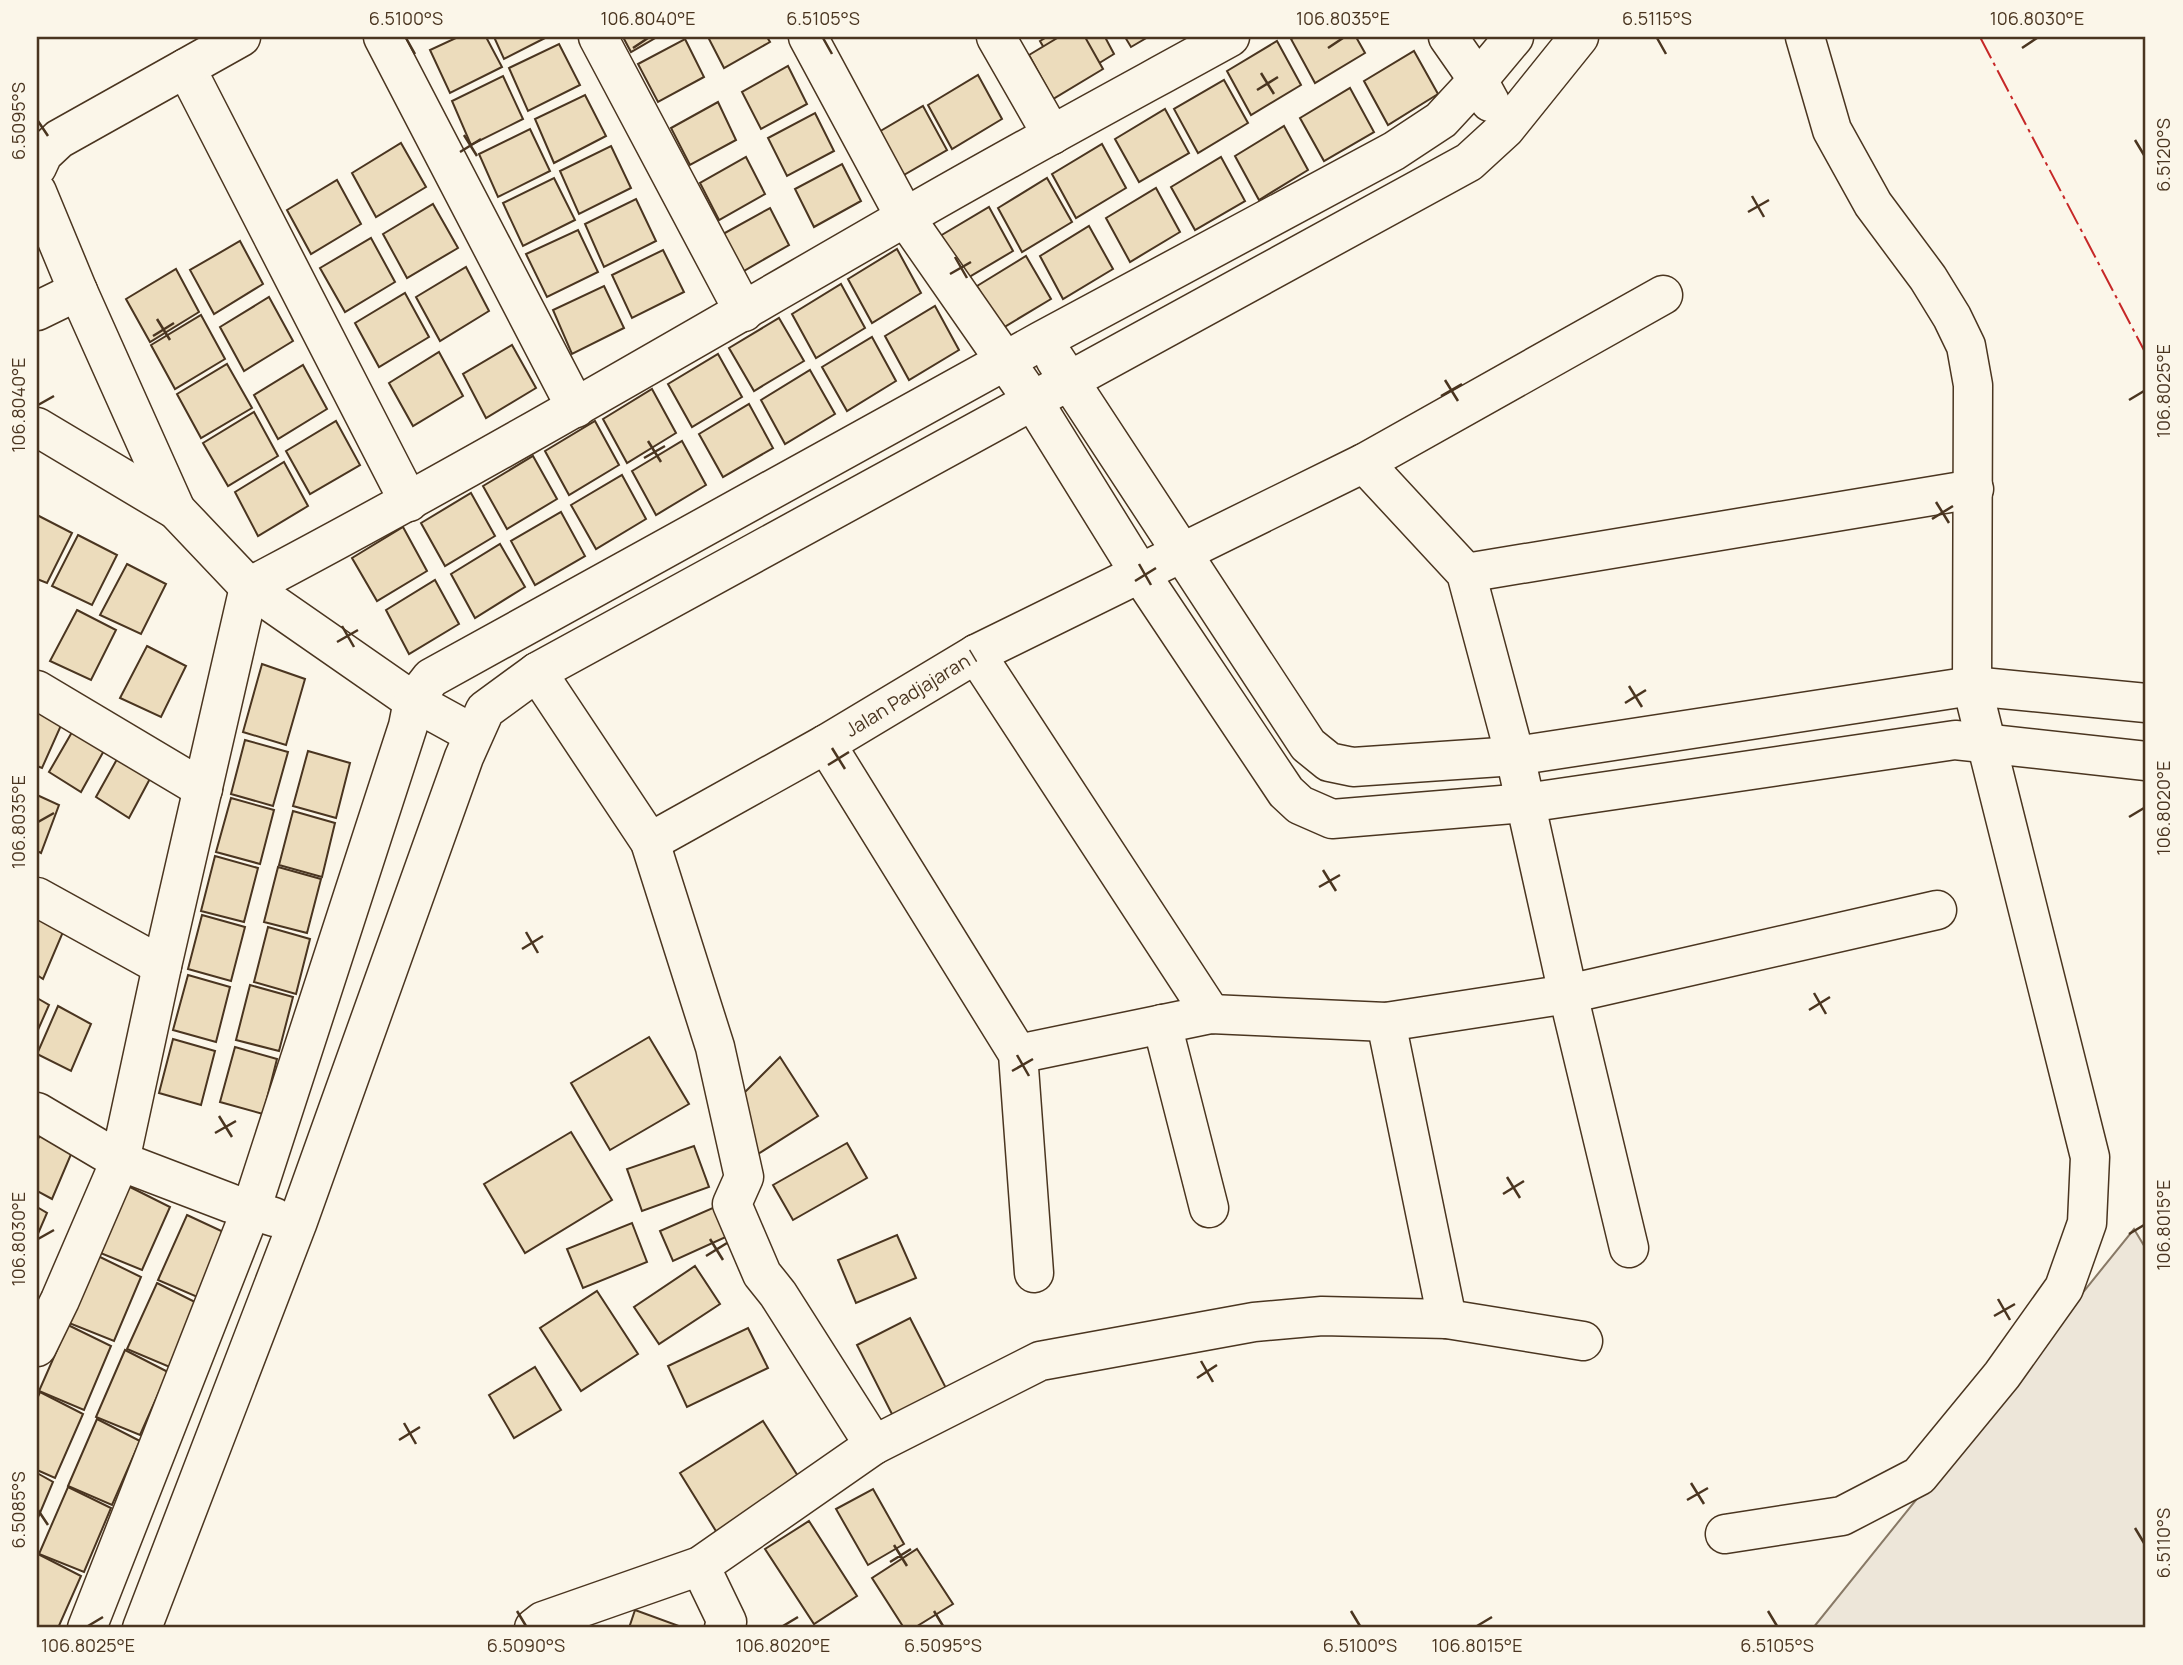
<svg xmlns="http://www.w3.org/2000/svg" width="2183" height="1665" font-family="Manrope,sans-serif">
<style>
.green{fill:#ede6d9;stroke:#887966;stroke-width:2}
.building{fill:#ecdcbc;stroke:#4a3520;stroke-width:2}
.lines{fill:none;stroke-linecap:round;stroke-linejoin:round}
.street-casing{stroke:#4a3520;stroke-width:41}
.street{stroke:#fbf6e9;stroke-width:38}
.power{stroke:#c62828;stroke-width:2;stroke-dasharray:24 5 3.5 5;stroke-linecap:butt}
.ticks{fill:none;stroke:#4a3520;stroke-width:2.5}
.labels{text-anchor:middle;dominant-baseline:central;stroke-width:5;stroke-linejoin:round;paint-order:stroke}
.street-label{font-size:19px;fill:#4a3520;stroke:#fbf6e9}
.neatline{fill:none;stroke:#4a3520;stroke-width:2.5}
.ticks-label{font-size:18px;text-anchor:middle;fill:#4a3520}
</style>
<rect width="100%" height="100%" fill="#fbf6e9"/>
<!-- green -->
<polygon class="green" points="2134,1229 2146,1249 2146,1628 1813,1628"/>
<!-- building -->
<g class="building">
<polygon points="458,37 486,37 502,67 450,93 430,50"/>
<polygon points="494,37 547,37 504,59"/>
<polygon points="623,37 657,37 631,52"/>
<polygon points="708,37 767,37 770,42 724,68"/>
<polygon points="1047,37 1105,37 1114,54 1065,84 1040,41"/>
<polygon points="1059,37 1085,37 1103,69 1053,99 1029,55"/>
<polygon points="1125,37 1148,37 1131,47"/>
<polygon points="1295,37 1356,37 1365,53 1315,83 1291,39"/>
<polygon points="685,39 704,77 658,102 638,64"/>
<polygon points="1277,41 1301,85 1251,115 1227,71"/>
<polygon points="559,44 580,85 528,111 509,68"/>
<polygon points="1414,51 1438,94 1388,125 1364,81"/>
<polygon points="788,66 807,104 761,129 742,92"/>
<polygon points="978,75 1002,119 952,149 928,105"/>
<polygon points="503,76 523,119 471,145 452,101"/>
<polygon points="1224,80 1248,123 1198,153 1174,109"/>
<polygon points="1350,88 1374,132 1324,161 1300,118"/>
<polygon points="585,95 606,136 554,163 535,119"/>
<polygon points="718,102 736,140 690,165 671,128"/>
<polygon points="923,106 947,150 897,179 872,136"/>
<polygon points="1165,109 1189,153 1139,182 1115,139"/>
<polygon points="815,113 834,151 787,176 768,138"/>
<polygon points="1284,126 1308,170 1259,200 1235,156"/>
<polygon points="530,129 550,171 498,197 479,154"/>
<polygon points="401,143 426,187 376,217 352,173"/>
<polygon points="1102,144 1126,188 1076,218 1052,174"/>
<polygon points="611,146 631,188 579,214 560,171"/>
<polygon points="746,157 765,194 719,220 700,183"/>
<polygon points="1221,157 1245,201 1195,230 1171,187"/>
<polygon points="842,164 861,201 814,227 795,189"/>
<polygon points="554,178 575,220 523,246 503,203"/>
<polygon points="1047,178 1072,222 1022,252 998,208"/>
<polygon points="337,180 361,224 311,254 287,210"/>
<polygon points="1156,188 1180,232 1130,262 1106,218"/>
<polygon points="636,199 656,241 604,267 585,224"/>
<polygon points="433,204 458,248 407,278 383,234"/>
<polygon points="989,207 1013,251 964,280 940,236"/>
<polygon points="770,208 789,245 742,272 723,234"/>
<polygon points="1089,226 1113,269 1063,299 1040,256"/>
<polygon points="578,230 598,272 547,297 526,254"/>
<polygon points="371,238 395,282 345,312 320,268"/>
<polygon points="240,241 263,284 214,314 190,270"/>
<polygon points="897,249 921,293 872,323 848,279"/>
<polygon points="663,250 684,292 632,318 612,275"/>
<polygon points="1026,256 1051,299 1001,329 977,286"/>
<polygon points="466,267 489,311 440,341 416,297"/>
<polygon points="176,269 199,312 150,342 126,299"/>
<polygon points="841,284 865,328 816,358 792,314"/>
<polygon points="604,286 624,328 572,354 553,310"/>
<polygon points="405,293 429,337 379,367 355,323"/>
<polygon points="269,297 293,341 244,371 220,327"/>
<polygon points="935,306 959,350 909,380 885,336"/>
<polygon points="201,315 225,359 175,389 151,345"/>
<polygon points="779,318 804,361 754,391 729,348"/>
<polygon points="872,337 896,381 847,411 822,367"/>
<polygon points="512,345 536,388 486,418 463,374"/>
<polygon points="439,352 463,396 413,426 389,383"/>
<polygon points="718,354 742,397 692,427 668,384"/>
<polygon points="227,364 252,408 201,438 177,394"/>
<polygon points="303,365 327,409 278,439 254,395"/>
<polygon points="810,370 835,414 785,444 761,400"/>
<polygon points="652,389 676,433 627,463 603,419"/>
<polygon points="749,404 773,448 723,477 699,434"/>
<polygon points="254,412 278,456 228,486 203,443"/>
<polygon points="336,421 360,465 310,494 286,451"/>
<polygon points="595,421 619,465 569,495 545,451"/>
<polygon points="682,441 706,485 656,515 632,471"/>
<polygon points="533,456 557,499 507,529 483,486"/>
<polygon points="284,462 308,506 258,536 235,492"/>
<polygon points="622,475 646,519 596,549 571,505"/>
<polygon points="471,493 495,536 445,566 421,523"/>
<polygon points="561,512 585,556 535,585 511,541"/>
<polygon points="37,515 72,533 47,583 37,579"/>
<polygon points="403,527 427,571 377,601 352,558"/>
<polygon points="78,535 117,555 92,605 52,586"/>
<polygon points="500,544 525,587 475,618 451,574"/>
<polygon points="127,564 166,584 141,634 100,615"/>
<polygon points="435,580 459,624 409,654 386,610"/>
<polygon points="77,610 116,630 91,680 50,661"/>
<polygon points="147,646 186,666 161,717 120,698"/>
<polygon points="262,664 305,679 286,745 243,732"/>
<polygon points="37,707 63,721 42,768 37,766"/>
<polygon points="75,727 106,747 81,792 49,772"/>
<polygon points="245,740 288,752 273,806 231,794"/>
<polygon points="308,751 350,763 336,818 293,806"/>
<polygon points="121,752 153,773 129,818 96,797"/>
<polygon points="37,795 59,805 41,853 37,851"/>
<polygon points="231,798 274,810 260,864 216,852"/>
<polygon points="293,811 335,823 322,877 279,865"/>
<polygon points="215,856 258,868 244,922 201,911"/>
<polygon points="278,867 321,879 307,933 264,922"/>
<polygon points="202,915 245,927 231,981 188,969"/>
<polygon points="37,917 63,932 43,979 37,975"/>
<polygon points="268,927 310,939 296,994 254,982"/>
<polygon points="188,975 230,987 216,1042 173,1030"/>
<polygon points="250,985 293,997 279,1051 236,1040"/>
<polygon points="37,998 49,1005 37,1032"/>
<polygon points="58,1006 91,1024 71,1071 37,1054"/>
<polygon points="649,1037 689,1104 610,1150 571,1083"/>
<polygon points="173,1039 215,1051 201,1105 159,1093"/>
<polygon points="235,1047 277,1059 263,1114 220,1102"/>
<polygon points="780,1057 818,1116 758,1154 744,1093"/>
<polygon points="571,1132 612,1200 525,1253 484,1184"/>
<polygon points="40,1135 72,1152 52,1199 37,1191 37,1141"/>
<polygon points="847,1143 867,1178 793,1220 773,1185"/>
<polygon points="694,1146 709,1187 642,1211 627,1169"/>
<polygon points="128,1186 170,1207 142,1270 98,1252"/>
<polygon points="37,1207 47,1213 37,1236"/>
<polygon points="715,1207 728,1236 673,1261 660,1231"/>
<polygon points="187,1215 230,1235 202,1299 158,1280"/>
<polygon points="632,1223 647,1262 583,1288 567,1249"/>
<polygon points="897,1235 916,1278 856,1303 838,1260"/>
<polygon points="98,1256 141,1277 114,1341 69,1323"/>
<polygon points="695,1266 720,1304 659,1344 634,1307"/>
<polygon points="157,1283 199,1304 172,1368 127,1349"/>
<polygon points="597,1291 638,1354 581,1391 540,1328"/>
<polygon points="910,1318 949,1394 896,1422 857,1345"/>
<polygon points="68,1325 111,1346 84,1410 39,1391"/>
<polygon points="748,1328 768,1368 687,1407 668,1366"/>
<polygon points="125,1350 168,1372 140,1435 96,1417"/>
<polygon points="535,1367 561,1410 514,1438 489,1395"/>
<polygon points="40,1392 83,1414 55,1478 37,1470 37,1399"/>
<polygon points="97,1419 140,1441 112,1505 68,1486"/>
<polygon points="763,1421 803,1484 719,1536 680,1473"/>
<polygon points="37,1473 53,1482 37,1520"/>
<polygon points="68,1487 111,1508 84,1572 39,1554"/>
<polygon points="873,1489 904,1544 868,1565 836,1509"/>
<polygon points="809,1521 857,1596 814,1624 765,1549"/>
<polygon points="917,1549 953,1604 914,1628 904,1628 872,1578"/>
<polygon points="38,1554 81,1576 58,1628 37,1628"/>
<polygon points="635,1610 679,1626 678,1628 629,1628"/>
</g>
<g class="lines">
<defs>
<g id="street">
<polyline points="383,37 576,408"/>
<polyline points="598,37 744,312"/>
<polyline points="808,37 905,217 1033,401 1139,572 1286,792 1300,805 1332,819 1526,803 1955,740 2146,761"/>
<polyline points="996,37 1052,135"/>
<polyline points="1448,37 1478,80 1490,102"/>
<polyline points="186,68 409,502"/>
<polyline points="37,167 43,154 59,139 241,37"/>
<polyline points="37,192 78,291 176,510"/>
<polyline points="37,311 78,291"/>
<polyline points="1055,359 1308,745 1329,762 1353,767 1515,756 1972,686 2146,703"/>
<polyline points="37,427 176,510 249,587 413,701 473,734"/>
<polyline points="1364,463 1466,573 1515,756 1568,994 1629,1248"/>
<polyline points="1466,573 1974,489"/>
<polyline points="976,654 1211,1014"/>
<polyline points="37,690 203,789"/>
<polyline points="826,744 1018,1054 1034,1273"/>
<polyline points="650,842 826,744 976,654 1364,463 1663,295"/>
<polyline points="37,897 162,966"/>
<polyline points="1386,1022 1447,1319"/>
<polyline points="1162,1024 1209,1208"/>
<polyline points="1018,1054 1211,1014 1386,1022 1568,994 1937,910"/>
<polyline points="37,1112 120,1161 230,1203 274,1217"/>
<path d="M 37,1347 L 60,1300 L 120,1161 L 162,966 L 249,587 C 471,470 687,343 904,218 C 1011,156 1121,97 1230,37"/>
<polyline points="874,1445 1040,1361 1254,1322 1322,1316 1447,1319 1583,1341"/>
<polyline points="1725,1534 1842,1516 1919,1476 2002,1375 2064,1288 2087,1223 2090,1157 1972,686 1973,385 1966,346 1952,317 1928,278 1873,204 1832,130 1805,37"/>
<polyline points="700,1566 727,1622 724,1628"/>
<polyline points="87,1628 251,1210 408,726 413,701 431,678 1041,341 1394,151 1441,120 1478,80 1514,37"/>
<polyline points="142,1628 297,1224 464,757 485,710 537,672 1469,162 1505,129 1579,37"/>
<polyline points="534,1628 543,1621 700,1566 874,1445 778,1294 762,1274 732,1204 744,1177 715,1047 650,842 537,672"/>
</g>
</defs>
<!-- street casing -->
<use href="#street" class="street-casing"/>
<!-- street -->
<use href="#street" class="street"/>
<!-- power -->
<polyline class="power" points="1980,37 2146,354"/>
</g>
<!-- ticks -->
<path class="ticks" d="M 406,38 L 415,54M 823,38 L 832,54M 1657,38 L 1666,54M 633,48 L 648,38M 1328,48 L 1343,38M 2022,48 L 2037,38M 1261,73 L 1274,94M 1257,90 L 1278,77M 38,121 L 48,136M 464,135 L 477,156M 2135,140 L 2144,155M 460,152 L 481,139M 1752,196 L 1764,217M 1748,212 L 1769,200M 955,257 L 967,278M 950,274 L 971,262M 157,319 L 170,340M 153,336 L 174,323M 1445,380 L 1458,401M 1441,396 L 1462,384M 2129,400 L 2144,391M 38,405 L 54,396M 648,441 L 661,462M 644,458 L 665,446M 1936,502 L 1949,523M 1932,519 L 1953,506M 1139,564 L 1151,585M 1135,581 L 1156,568M 342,626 L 354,647M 337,642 L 358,630M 1629,686 L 1642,707M 1625,703 L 1646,690M 832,748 L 845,769M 828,765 L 849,752M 2129,817 L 2144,808M 38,822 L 54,813M 1323,870 L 1336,891M 1319,887 L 1340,875M 526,932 L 538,953M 522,949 L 543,936M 1814,993 L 1826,1014M 1809,1010 L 1830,997M 1017,1055 L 1029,1076M 1012,1071 L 1033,1059M 219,1116 L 232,1137M 215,1133 L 236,1121M 1507,1177 L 1520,1198M 1503,1194 L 1524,1181M 2129,1234 L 2144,1225M 38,1239 L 54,1230M 710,1239 L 723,1260M 706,1256 L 727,1243M 1998,1299 L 2010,1320M 1994,1316 L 2015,1304M 1201,1361 L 1213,1382M 1197,1378 L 1217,1365M 404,1423 L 416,1444M 399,1440 L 420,1427M 1691,1483 L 1704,1504M 1687,1500 L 1708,1488M 38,1510 L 48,1525M 2135,1528 L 2144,1543M 894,1545 L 907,1566M 890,1562 L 911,1549M 517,1611 L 526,1626M 934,1611 L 943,1626M 1351,1611 L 1360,1626M 1768,1611 L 1777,1626M 88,1626 L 103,1617M 783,1626 L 798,1617M 1477,1626 L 1492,1617"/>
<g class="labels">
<!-- street labels -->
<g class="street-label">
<text transform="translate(911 693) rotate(-31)">Jalan Padjajaran I</text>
</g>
</g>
<!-- border -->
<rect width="2183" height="1665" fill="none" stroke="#fbf6e9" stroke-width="77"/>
<rect x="38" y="38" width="2106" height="1588" class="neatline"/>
<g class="ticks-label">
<text x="406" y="25">6.5100°S</text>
<text x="648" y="25">106.8040°E</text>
<text x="823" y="25">6.5105°S</text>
<text x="1343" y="25">106.8035°E</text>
<text x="1657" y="25">6.5115°S</text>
<text x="2037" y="25">106.8030°E</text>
<text transform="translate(19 121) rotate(-90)" y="6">6.5095°S</text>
<text transform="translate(2164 155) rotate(-90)" y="6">6.5120°S</text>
<text transform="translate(2164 391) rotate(-90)" y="6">106.8025°E</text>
<text transform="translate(19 405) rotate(-90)" y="6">106.8040°E</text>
<text transform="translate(2164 808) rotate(-90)" y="6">106.8020°E</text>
<text transform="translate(19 822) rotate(-90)" y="6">106.8035°E</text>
<text transform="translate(2164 1225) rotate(-90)" y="6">106.8015°E</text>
<text transform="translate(19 1239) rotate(-90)" y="6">106.8030°E</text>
<text transform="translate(19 1510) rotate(-90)" y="6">6.5085°S</text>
<text transform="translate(2164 1543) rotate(-90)" y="6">6.5110°S</text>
<text x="88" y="1652">106.8025°E</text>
<text x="526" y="1652">6.5090°S</text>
<text x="783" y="1652">106.8020°E</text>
<text x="943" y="1652">6.5095°S</text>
<text x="1360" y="1652">6.5100°S</text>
<text x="1477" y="1652">106.8015°E</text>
<text x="1777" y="1652">6.5105°S</text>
</g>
</svg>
